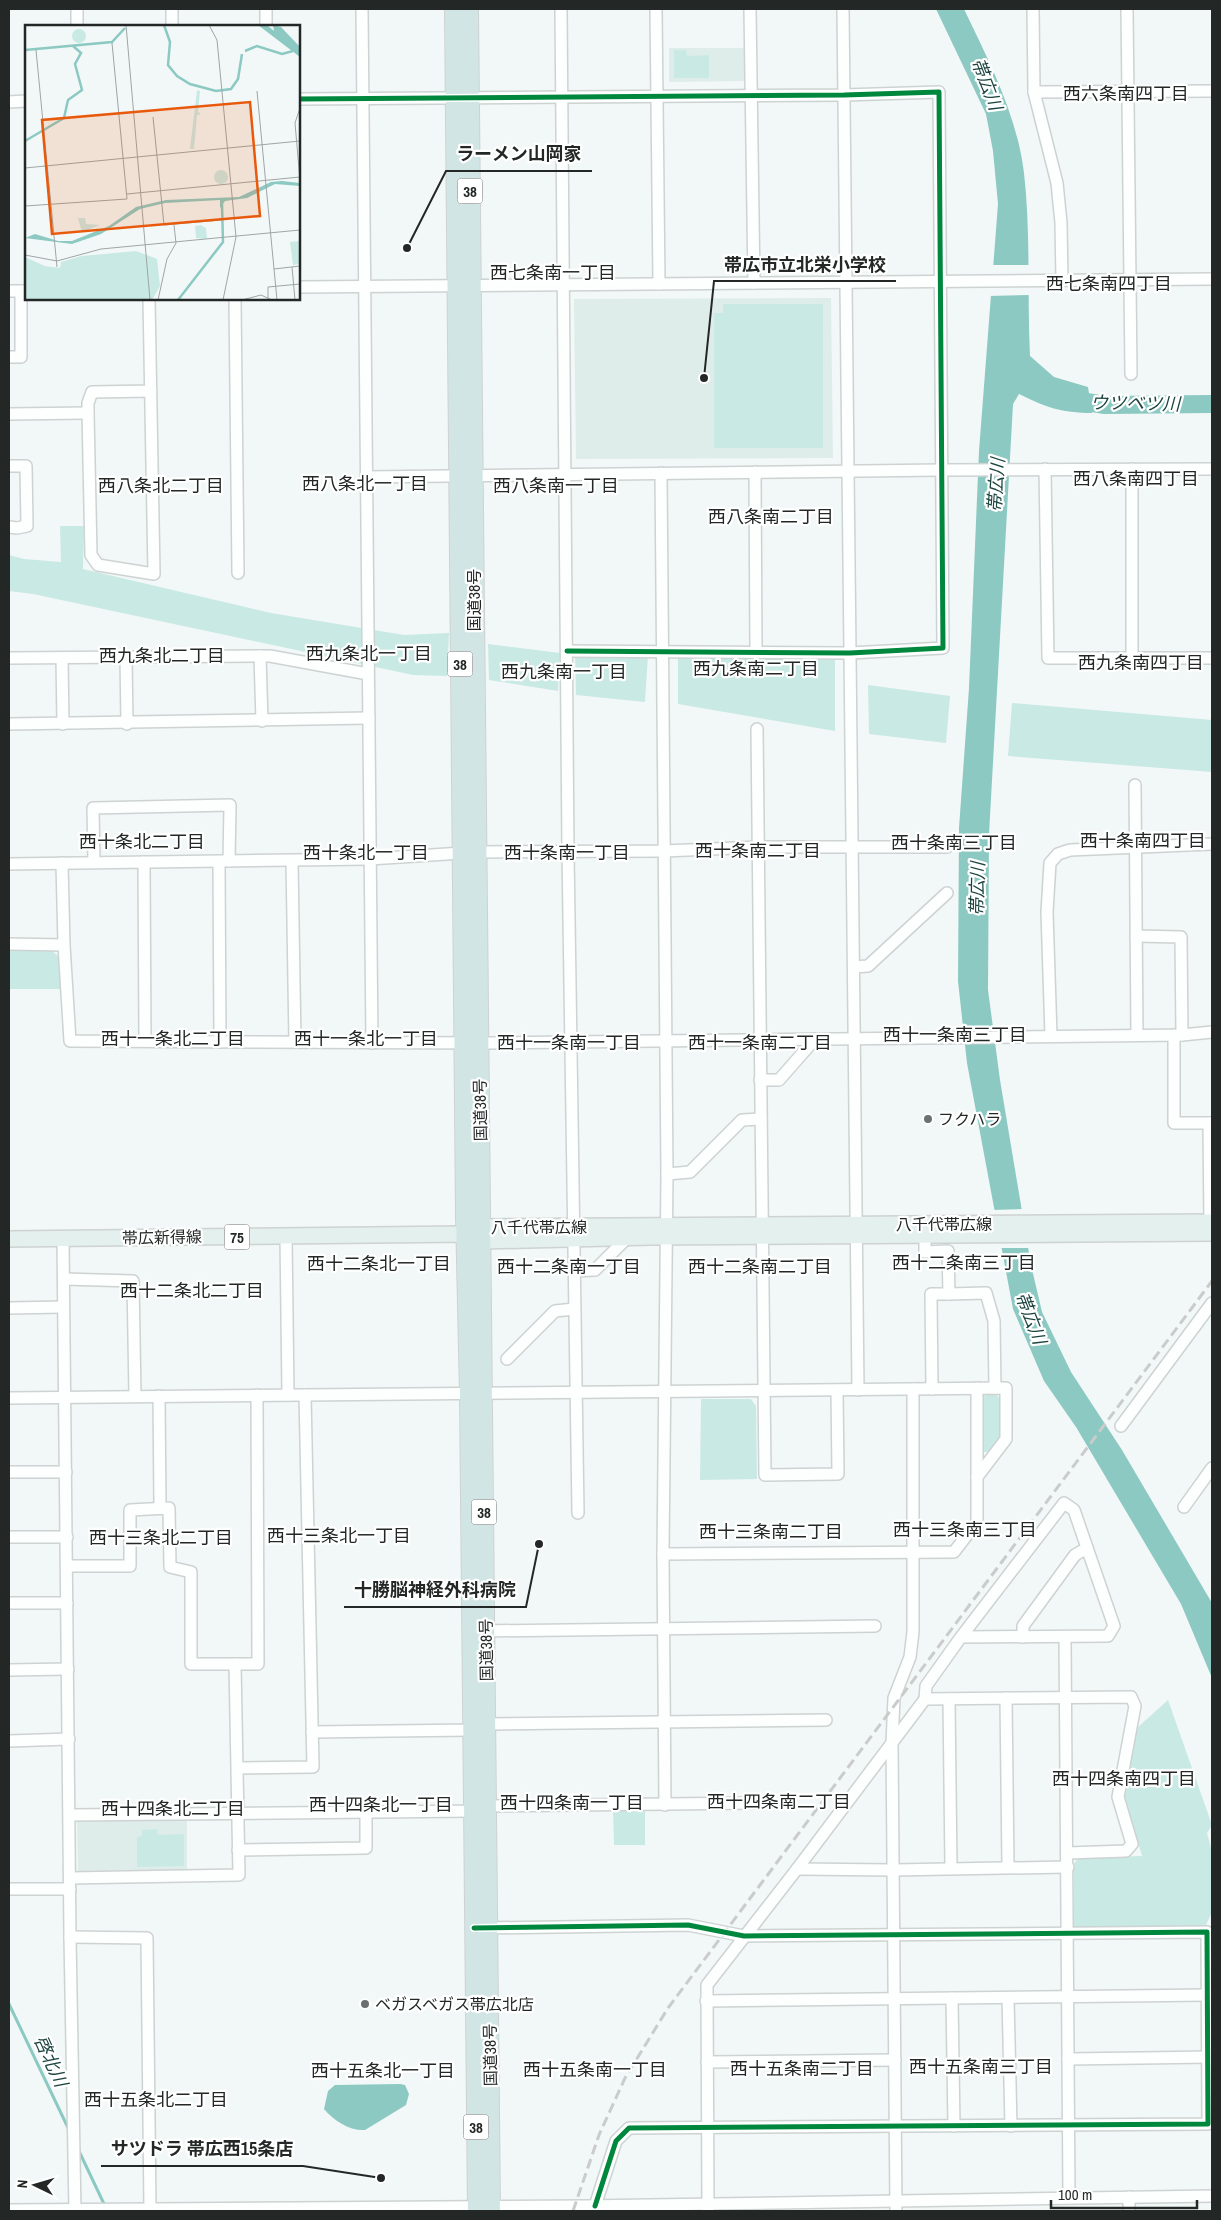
<svg xmlns="http://www.w3.org/2000/svg" width="1221" height="2220" font-family="'Archivo Narrow','Noto Sans JP',sans-serif">
<style>
.built{fill:#deedea}
.green{fill:#c9e9e4}
.water{fill:#8cc9c2}
.pier{fill:#f2f8f7}
.lines{fill:none;stroke-linecap:round;stroke-linejoin:round}
.stream{stroke:#8cc9c2;stroke-width:3}
.river{stroke:#8cc9c2;stroke-width:18}
.minor-casing{stroke:#cdd3d2;stroke-width:14}
.major-casing{stroke:#ced2d1;stroke-width:18}
.highway-casing{stroke:#ced2d1;stroke-width:20}
.minor{stroke:#fdfefe;stroke-width:11}
.major{stroke:#e3f0ee;stroke-width:15}
.highway{stroke:#d1e6e4;stroke-width:18}
.rail{stroke:#c9cccb;stroke-width:3;stroke-dasharray:10 5;stroke-linecap:butt}
.cycleway-casing{stroke:#fff;stroke-width:8}
.cycleway{stroke:#00873e;stroke-width:5}
.poi-dot{fill:#6b7170;stroke:#fff;stroke-width:2}
.labels{text-anchor:middle;dominant-baseline:central;stroke-width:4.5;stroke-linejoin:round;paint-order:stroke}
.shield{fill:#fff;stroke:#656868;stroke-width:1}
.shield-label{font-size:15px;font-weight:bold;fill:#232827}
.street-label{font-size:16px;fill:#232827;stroke:#fff}
.poi-label{font-size:16px;fill:#232827;stroke:#fff;text-anchor:start}
.water-label{font-size:18px;font-style:italic;fill:#1d4540;stroke:#fff}
.neighbourhood-label{font-size:18px;fill:#232827;stroke:#fff}
.inset-river{fill:none;stroke:#8cc9c2;stroke-width:2.5}
.inset-road{fill:none;stroke:#9fa5a4;stroke-width:1}
.view{fill:#e8590c;fill-opacity:0.15;stroke:#e8590c;stroke-width:2.5}
.inset-edge{fill:none;stroke:#232827;stroke-width:2.5}
.leader{fill:none;stroke:#232827;stroke-width:2}
.callout-dot{fill:#232827;stroke:#fff;stroke-width:2}
.callout-label{font-size:18px;text-anchor:middle;font-weight:bold;fill:#232827;stroke:#fff;stroke-width:4.5;stroke-linejoin:round;paint-order:stroke}
</style>
<rect width="100%" height="100%" fill="#f2f8f7"/>
<!-- built -->
<g class="built">
<polygon points="669,48 745,48 745,81 669,82"/>
<polygon points="831,298 833,458 576,459 574,299"/>
<polygon points="187,1819 187,1870 78,1871 77,1820"/>
</g>
<!-- green -->
<g class="green">
<polygon points="674,50 686,50 687,56 709,55 709,78 674,78"/>
<polygon points="723,304 823,304 823,448 714,448 714,313 723,313"/>
<polygon points="60,526 84,526 83,569 271,613 404,635 449,633 447,676 413,675 33,594 9,591 9,555 24,559 61,562"/>
<polygon points="488,644 560,653 558,691 489,680"/>
<polygon points="575,654 648,655 645,702 576,695"/>
<polygon points="678,656 835,660 835,731 678,704"/>
<polygon points="868,685 950,696 946,743 869,734"/>
<polygon points="1012,703 1212,720 1212,772 1008,756"/>
<polygon points="50,949 59,957 61,989 9,989 9,950"/>
<polygon points="995,1393 1000,1399 1000,1438 990,1452 981,1452 981,1398 987,1394"/>
<polygon points="701,1399 751,1399 756,1406 757,1479 700,1480"/>
<polygon points="1168,1700 1212,1825 1207,1833 1212,1852 1212,1912 1205,1927 1074,1929 1074,1864 1078,1858 1142,1856 1125,1797 1137,1728"/>
<polygon points="613,1811 645,1811 645,1845 614,1845"/>
<polygon points="157,1829 158,1835 184,1834 184,1866 137,1867 137,1837 142,1836 142,1830"/>
</g>
<!-- water -->
<g class="water">
<path d="M 936,9 L 964,9 C 989,61 1017,115 1024,173 C 1031,234 1027,296 1030,356 L 1054,377 L 1088,387 L 1092,413 C 1062,413 1045,407 1019,394 L 1013,404 L 989,834 L 988,990 L 1000,1080 L 1031,1265 L 1042,1312 L 1071,1372 L 1122,1450 L 1212,1603 L 1212,1678 L 1181,1604 L 1076,1427 L 1044,1381 L 1013,1309 L 967,1063 L 958,981 L 959,828 L 969,688 L 979,451 L 998,204 L 993,151 L 986,114 Z"/>
<path d="M 400,2084 L 405,2085 L 409,2094 L 406,2105 L 365,2130 C 350,2131 334,2121 324,2109 L 328,2091 L 335,2085 Z"/>
</g>
<!-- pier -->
<g class="pier">
<polygon points="991,265 1031,265 1030,295 988,296"/>
<polygon points="1024,1209 1031,1248 998,1248 991,1210"/>
</g>
<g class="lines">
<!-- stream -->
<g class="stream">
<polyline points="9,2004 70,2132"/>
<polyline points="78,2149 105,2206"/>
</g>
<!-- river -->
<polyline class="river" points="1068,399 1105,405 1212,404"/>
<defs>
<g id="minor">
<polyline points="77,9 77,26"/>
<polyline points="172,9 172,26"/>
<polyline points="266,9 266,26"/>
<polyline points="362,9 372,1043"/>
<polyline points="561,9 568,852 578,1513"/>
<polyline points="656,9 659,284"/>
<polyline points="750,9 754,283"/>
<polyline points="843,9 858,1390"/>
<polyline points="1033,9 1034,92 1057,183 1061,223 1062,280"/>
<polyline points="1127,9 1131,374"/>
<polyline points="1034,92 1212,91"/>
<polyline points="299,99 844,95 939,92 943,648 850,653 567,651"/>
<polyline points="9,102 26,101"/>
<polyline points="299,287 1212,279"/>
<polyline points="9,291 26,291"/>
<polyline points="149,299 154,574 98,565 91,555 88,413 88,403 92,392 151,391"/>
<polyline points="235,299 238,573"/>
<polyline points="9,357 21,357 21,291"/>
<polyline points="9,414 88,413"/>
<polyline points="9,466 26,466 27,526 17,528 9,527"/>
<polyline points="1045,469 1048,658 1212,658"/>
<polyline points="755,472 756,652"/>
<polyline points="661,473 667,1174 663,1554 665,1805"/>
<polyline points="366,477 941,470 1212,469"/>
<polyline points="260,656 262,721"/>
<polyline points="126,657 127,724"/>
<polyline points="9,658 270,656 368,674"/>
<polyline points="62,658 63,724"/>
<polyline points="1132,658 1132,469"/>
<polyline points="9,724 369,718"/>
<polyline points="757,729 765,1475 838,1474 837,1390"/>
<polyline points="1135,785 1137,1035"/>
<polyline points="292,861 295,1042"/>
<polyline points="94,862 93,808 230,805 229,861"/>
<polyline points="144,862 145,1041"/>
<polyline points="219,862 220,1042"/>
<polyline points="62,863 64,945 70,1041 489,1043 1182,1035 1212,1032"/>
<polyline points="9,864 370,859 477,852 664,851 759,847 947,847"/>
<polyline points="1136,936 1181,937 1182,1035"/>
<polyline points="9,944 64,945"/>
<polyline points="854,967 868,966 947,893"/>
<polyline points="1174,1035 1174,1123 1212,1123"/>
<polyline points="1051,1036 1047,912 1050,863 1058,854 1070,850 1212,844"/>
<polyline points="760,1080 779,1080 815,1039"/>
<polyline points="1209,1123 1210,1228"/>
<polyline points="667,1174 690,1172 742,1120 761,1119"/>
<polyline points="925,1235 925,1252 948,1251 949,1294 931,1294 932,1389"/>
<polyline points="286,1236 288,1395"/>
<polyline points="63,1239 70,1937 75,2211"/>
<polyline points="573,1271 595,1270 627,1238"/>
<polyline points="64,1279 133,1281 135,1396"/>
<polyline points="949,1294 986,1293 994,1321 995,1388"/>
<polyline points="9,1308 63,1307"/>
<polyline points="507,1359 555,1311 574,1309"/>
<polyline points="159,1396 160,1507"/>
<polyline points="9,1398 1006,1388 1006,1439 977,1477"/>
<polyline points="1121,1426 1212,1303"/>
<polyline points="9,1472 66,1472"/>
<polyline points="1184,1507 1212,1468"/>
<polyline points="9,1537 67,1537"/>
<polyline points="663,1554 954,1552 977,1522 977,1388"/>
<polyline points="68,1566 130,1566 130,1510 169,1508 170,1567 191,1572 191,1664 258,1664 257,1395"/>
<polyline points="9,1603 67,1603"/>
<polyline points="480,1631 875,1626"/>
<polyline points="1023,1637 1023,1626 1075,1555 1087,1548"/>
<polyline points="1065,1637 1069,2197"/>
<polyline points="9,1670 68,1669"/>
<polyline points="1006,1698 1008,1867"/>
<polyline points="925,1699 926,1686 961,1637 1064,1503 1074,1510 1114,1626 1108,1636 961,1637"/>
<polyline points="949,1699 951,1868"/>
<polyline points="312,1732 471,1730 487,1724 826,1720"/>
<polyline points="9,1741 69,1739"/>
<polyline points="238,1768 313,1767 305,1395"/>
<polyline points="70,1815 473,1811 488,1806 756,1803"/>
<polyline points="238,1850 366,1848 366,1813"/>
<polyline points="797,1869 893,1870 1068,1867"/>
<polyline points="70,1878 239,1875 235,1664"/>
<polyline points="9,1889 70,1889"/>
<polyline points="483,1928 688,1925 744,1936 1207,1932 1208,2124 629,2128 616,2141 595,2206"/>
<polyline points="70,1937 147,1938 150,2209"/>
<polyline points="952,1998 954,2126"/>
<polyline points="1008,1998 1011,2126"/>
<polyline points="706,2001 1208,1995"/>
<polyline points="1068,2059 1212,2057"/>
<polyline points="707,2062 895,2060"/>
<polyline points="1129,2197 1129,2211"/>
<polyline points="9,2210 584,2206 1212,2196"/>
<polyline points="708,2210 707,1985 797,1869 925,1699 1131,1697 1135,1706 1118,1797 1132,1844 1126,1851 1067,1853"/>
<polyline points="896,2211 892,1743 894,1698 910,1657 913,1632 913,1389"/>
</g>
<g id="major">
<polyline points="471,1232 482,1227 1212,1222"/>
<polyline points="9,1239 465,1234 482,1241 652,1237 1212,1233"/>
</g>
<g id="highway">
<polyline points="454,9 465,1215 469,1394 477,2211"/>
<polyline points="469,9 491,2211"/>
</g>
</defs>
<!-- minor casing -->
<use href="#minor" class="minor-casing"/>
<!-- major casing -->
<use href="#major" class="major-casing"/>
<!-- highway casing -->
<use href="#highway" class="highway-casing"/>
<!-- minor -->
<use href="#minor" class="minor"/>
<!-- major -->
<use href="#major" class="major"/>
<!-- highway -->
<use href="#highway" class="highway"/>
<!-- rail -->
<polyline class="rail" points="573,2211 599,2135 625,2078 668,2008 1212,1281"/>
<defs>
<g id="cycleway">
<polyline points="299,99 844,95 939,92 943,648 850,653 567,651"/>
<polyline points="474,1928 688,1925 744,1936 1207,1932 1208,2124 629,2128 616,2141 595,2206"/>
</g>
</defs>
<!-- cycleway casing -->
<use href="#cycleway" class="cycleway-casing"/>
<!-- cycleway -->
<use href="#cycleway" class="cycleway"/>
</g>
<!-- markers -->
<g class="poi-dot">
<circle cx="928" cy="1119" r="5"/>
<circle cx="365" cy="2004" r="5"/>
</g>
<g class="labels">
<!-- shield labels -->
<g class="shield">
<rect x="457.5" y="178.5" width="25" height="25" rx="4"/>
<rect x="447.5" y="651.5" width="25" height="25" rx="4"/>
<rect x="224.5" y="1224.5" width="25" height="25" rx="4"/>
<rect x="471.5" y="1499.5" width="25" height="25" rx="4"/>
<rect x="463.5" y="2114.5" width="25" height="25" rx="4"/>
</g>
<g class="shield-label">
<text x="470" y="191">38</text>
<text x="460" y="664">38</text>
<text x="237" y="1237">75</text>
<text x="484" y="1512">38</text>
<text x="476" y="2127">38</text>
</g>
<!-- street labels -->
<g class="street-label">
<text transform="translate(474 600) rotate(-90)">国道38号</text>
<text transform="translate(480 1110) rotate(-91)">国道38号</text>
<text x="944" y="1224">八千代帯広線</text>
<text x="539" y="1227">八千代帯広線</text>
<text transform="translate(162 1237) rotate(-1)">帯広新得線</text>
<text transform="translate(486 1650) rotate(-91)">国道38号</text>
<text transform="translate(490 2055) rotate(-91)">国道38号</text>
</g>
<!-- poi labels -->
<g class="poi-label">
<text x="938" y="1119">フクハラ</text>
<text x="375" y="2004">ベガスベガス帯広北店</text>
</g>
<!-- water labels -->
<g class="water-label">
<text transform="translate(987 84) rotate(69)">帯広川</text>
<text transform="translate(1135 403) rotate(1)">ウツベツ川</text>
<text transform="translate(996 485) rotate(-86)">帯広川</text>
<text transform="translate(977 889) rotate(-89)">帯広川</text>
<text transform="translate(1031 1318) rotate(69)">帯広川</text>
<text transform="translate(51 2061) rotate(65)">啓北川</text>
</g>
<!-- neighbourhood labels -->
<g class="neighbourhood-label">
<text x="1126" y="93">西六条南四丁目</text>
<text x="553" y="272">西七条南一丁目</text>
<text x="1109" y="283">西七条南四丁目</text>
<text x="1136" y="478">西八条南四丁目</text>
<text x="365" y="483">西八条北一丁目</text>
<text x="161" y="485">西八条北二丁目</text>
<text x="556" y="485">西八条南一丁目</text>
<text x="771" y="516">西八条南二丁目</text>
<text x="369" y="653">西九条北一丁目</text>
<text x="162" y="655">西九条北二丁目</text>
<text x="1141" y="662">西九条南四丁目</text>
<text x="756" y="668">西九条南二丁目</text>
<text x="564" y="671">西九条南一丁目</text>
<text x="1143" y="840">西十条南四丁目</text>
<text x="142" y="841">西十条北二丁目</text>
<text x="954" y="842">西十条南三丁目</text>
<text x="758" y="850">西十条南二丁目</text>
<text x="366" y="852">西十条北一丁目</text>
<text x="567" y="852">西十条南一丁目</text>
<text x="955" y="1034">西十一条南三丁目</text>
<text x="173" y="1038">西十一条北二丁目</text>
<text x="366" y="1038">西十一条北一丁目</text>
<text x="569" y="1042">西十一条南一丁目</text>
<text x="760" y="1042">西十一条南二丁目</text>
<text x="964" y="1262">西十二条南三丁目</text>
<text x="379" y="1263">西十二条北一丁目</text>
<text x="569" y="1266">西十二条南一丁目</text>
<text x="760" y="1266">西十二条南二丁目</text>
<text x="192" y="1290">西十二条北二丁目</text>
<text x="965" y="1529">西十三条南三丁目</text>
<text x="771" y="1531">西十三条南二丁目</text>
<text x="339" y="1535">西十三条北一丁目</text>
<text x="161" y="1537">西十三条北二丁目</text>
<text x="1124" y="1778">西十四条南四丁目</text>
<text x="779" y="1801">西十四条南二丁目</text>
<text x="572" y="1802">西十四条南一丁目</text>
<text x="381" y="1804">西十四条北一丁目</text>
<text x="173" y="1808">西十四条北二丁目</text>
<text x="981" y="2066">西十五条南三丁目</text>
<text x="802" y="2068">西十五条南二丁目</text>
<text x="595" y="2069">西十五条南一丁目</text>
<text x="383" y="2070">西十五条北一丁目</text>
<text x="156" y="2099">西十五条北二丁目</text>
</g>
</g>
<!-- overview -->
<g transform="translate(25 25)">
<rect width="275" height="275" fill="#f2f8f7"/>
<path d="M47 11a7 7 0 1 1 14 0a7 7 0 1 1-14 0ZM 172,65 L 175,66 L 173,87 L 176,89 L 172,90 L 169,124 L 165,124 ZM189 152a7 7 0 1 1 14 0a7 7 0 1 1-14 0ZM 53,193 L 60,193 L 61,199 L 75,200 L 57,207 ZM 176,200 L 181,203 L 182,214 L 171,213 L 170,201 ZM 275,216 L 275,239 L 268,240 L 265,217 ZM 111,226 L 132,234 L 135,261 L 127,275 L 0,275 L 0,232 L 20,241 L 35,243 L 36,237 L 57,231 Z" fill="#c9e9e4"/>
<path d="M 233,0 L 243,1 L 249,6 L 248,0 L 256,2 L 275,22 L 275,32 ZM 257,156 L 275,158 L 275,161 L 250,159 L 222,173 L 200,176 L 195,183 L 195,175 L 140,178 L 115,184 L 76,209 L 47,219 L 0,213 L 10,209 L 33,216 L 47,216 L 84,201 L 111,182 L 141,175 L 214,172 L 246,157 Z" fill="#8cc9c2"/>
<path class="inset-river" d="M 139,0 L 145,17 L 143,40 L 152,51 L 165,59 L 191,66 L 206,64 L 213,54 L 217,29M 0,25 L 87,17 L 100,3M 220,26 L 232,21 L 257,29 L 268,26M 0,116 L 39,93 L 43,75 L 57,65 L 50,39 L 56,28 L 48,21M 153,275 L 198,217 L 197,179"/>
<path class="inset-road" d="M 101,0 L 125,275M 184,0 L 192,15 L 211,212 L 198,275M 11,25 L 32,242M 232,66 L 249,244M 275,83 L 270,98 L 275,155M 128,92 L 139,200 L 196,195M 0,143 L 275,116M 102,169 L 275,152M 0,181 L 102,174 L 87,18M 0,230 L 32,236 L 76,224 L 275,205M 267,242 L 270,275M 243,273 L 243,262 L 275,259M 133,275 L 142,234 L 151,218 L 149,200M 217,275 L 236,270 L 247,275M 252,275 L 249,244 L 275,241"/>
<path class="view" d="M 225,77 L 235,191 L 27,209 L 17,95 Z"/>
<rect width="275" height="275" class="inset-edge"/>
</g>
<!-- callouts -->
<path class="leader" d="M407 248L446 171H592M704 378L714 281H896M539 1544L526 1607H344M381 2178L303 2166H101"/>
<g class="callout-dot">
<circle cx="407" cy="248" r="5"/>
<circle cx="704" cy="378" r="5"/>
<circle cx="539" cy="1544" r="5"/>
<circle cx="381" cy="2178" r="5"/>
</g>
<g class="callout-label">
<text x="519" y="160">ラーメン山岡家</text>
<text x="805" y="271">帯広市立北栄小学校</text>
<text x="435" y="1596">十勝脳神経外科病院</text>
<text x="202" y="2155">サツドラ 帯広西15条店</text>
</g>
<!-- border -->
<rect width="1221" height="2220" fill="none" stroke="#232827" stroke-width="20"/>
<!-- north arrow -->
<g transform="translate(35 2185) rotate(275)" stroke="#ffffff" stroke-width="4" paint-order="stroke">
<path d="M0-4L9 19L0 12L-9 19Z" fill="#232827"/>
<text y="-8" font-size="14" font-weight="bold" text-anchor="middle" fill="#232827">N</text>
</g>
<!-- scale -->
<path d="M1051 2200v8h146v-8" fill="none" stroke="#232827" stroke-width="2.5"/>
<text x="1058" y="2200" font-size="15" fill="#232827" stroke="#ffffff" stroke-width="4" paint-order="stroke">100 m</text>
</svg>
